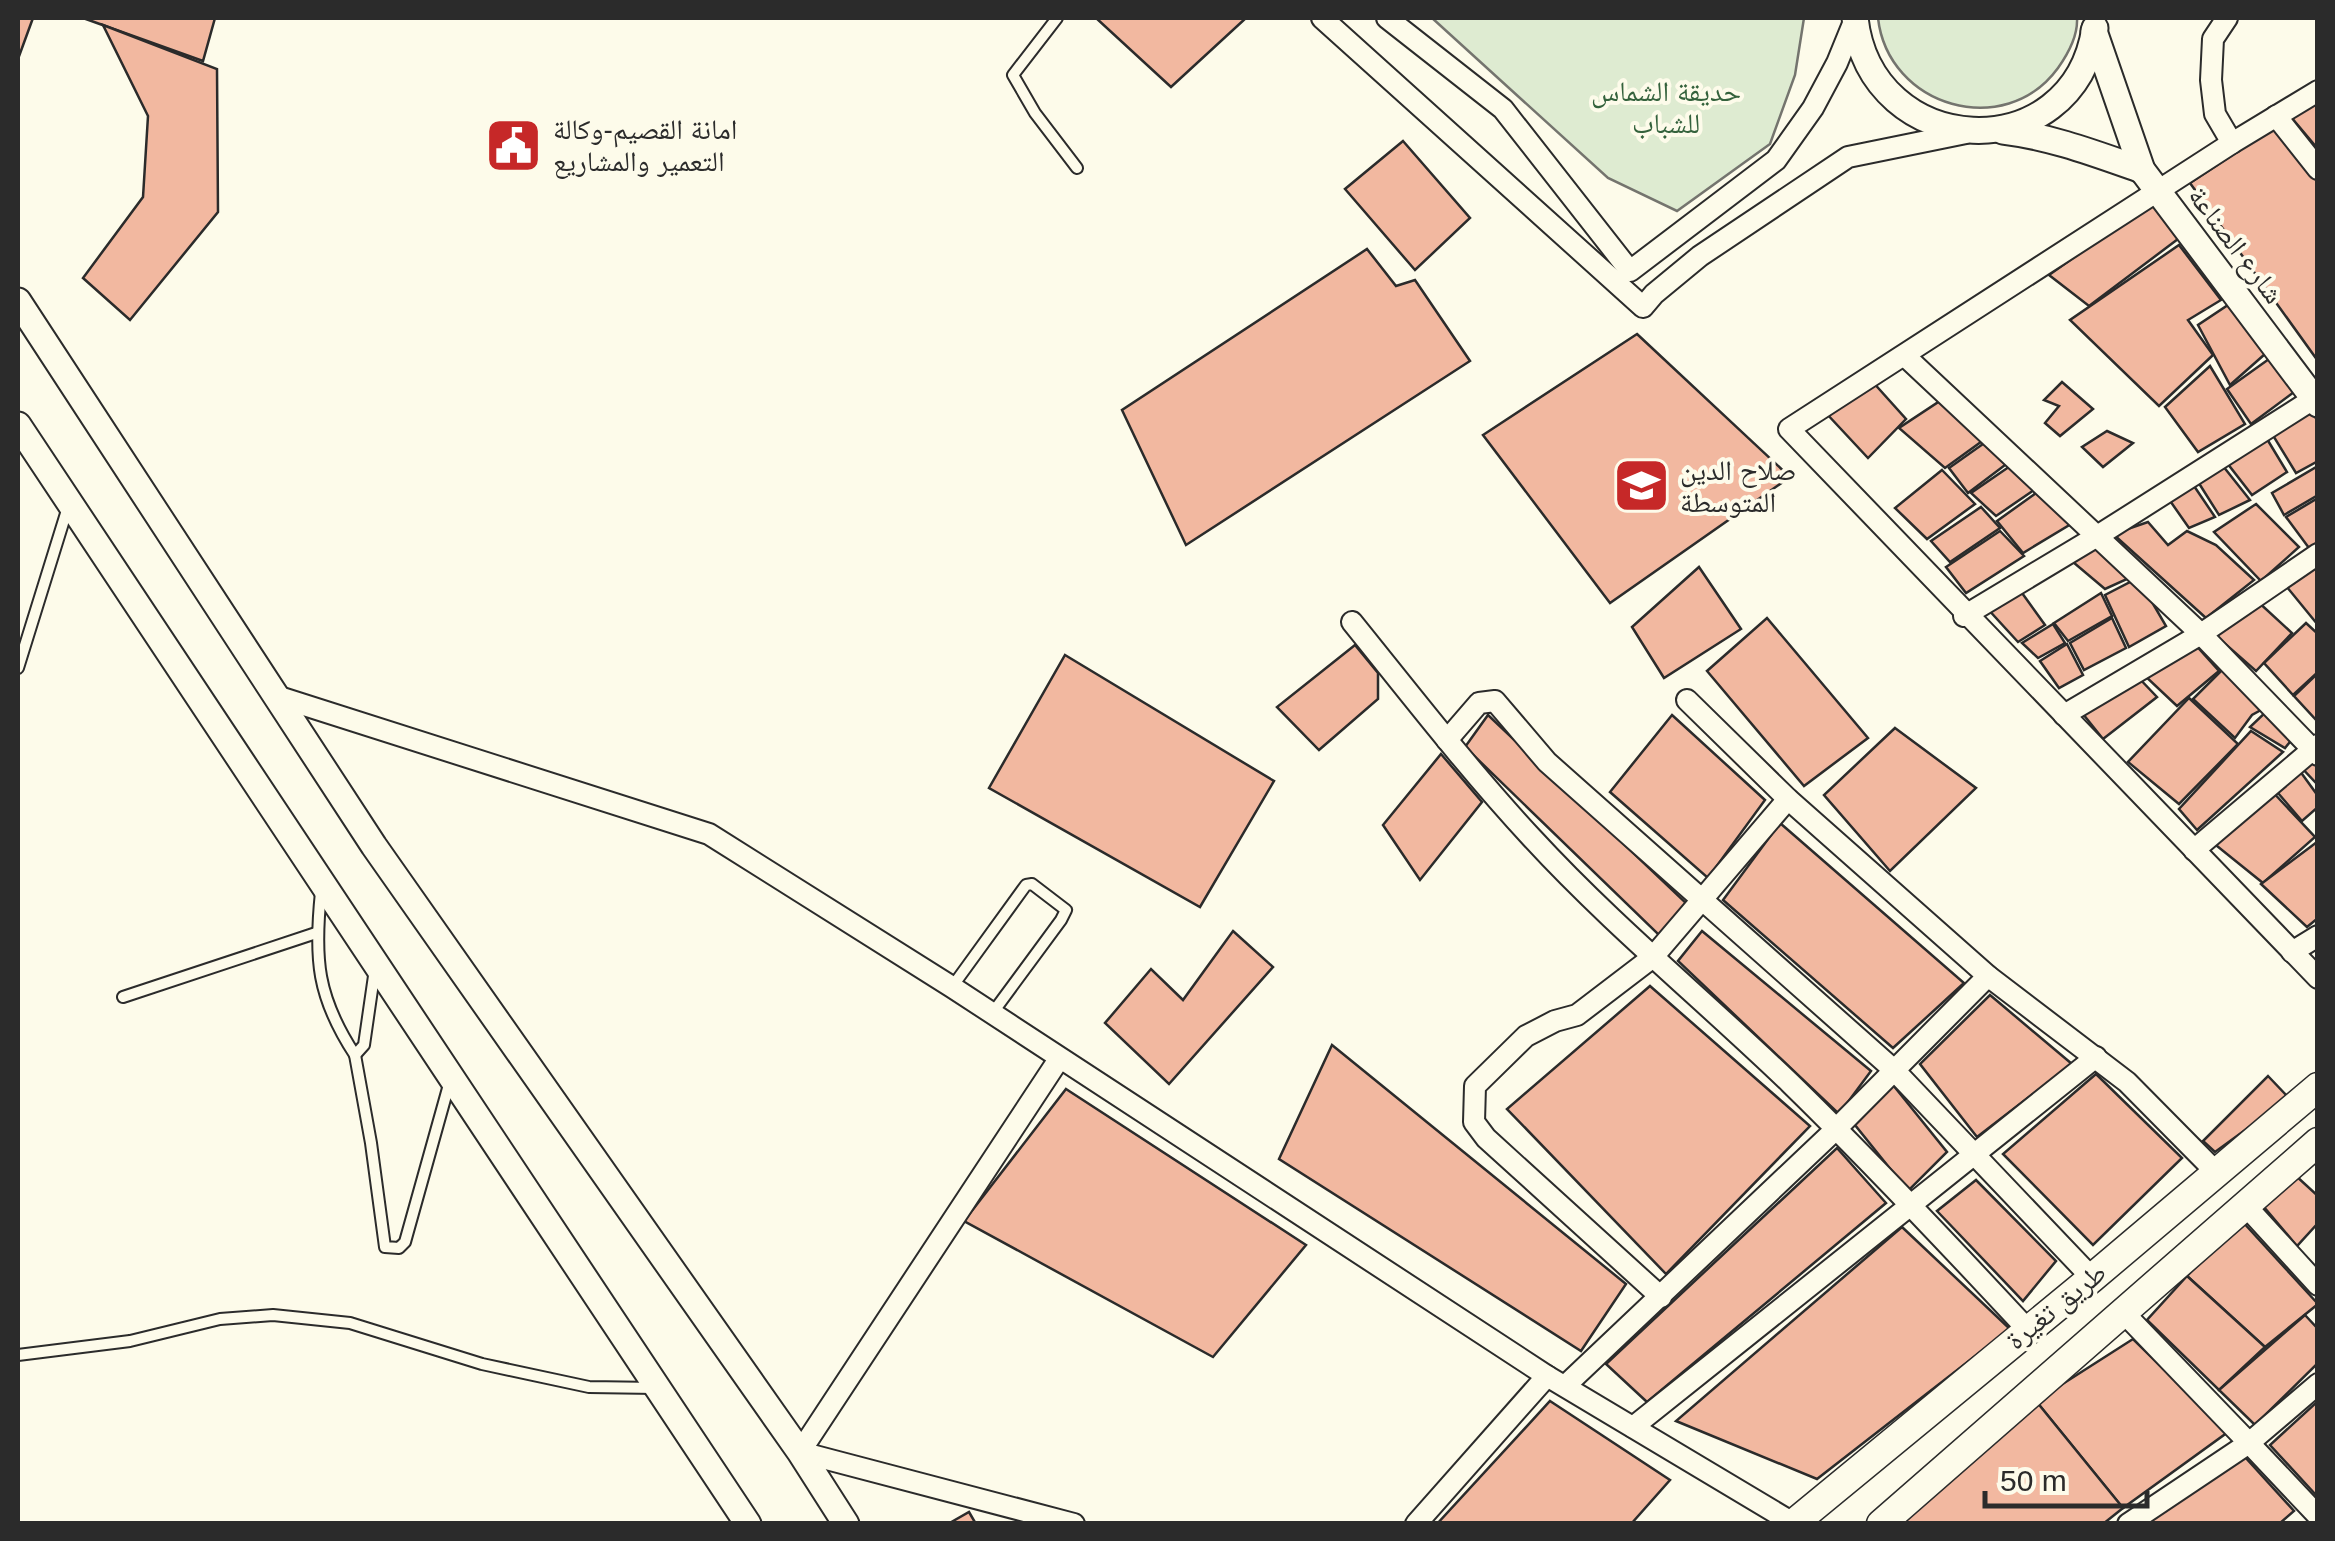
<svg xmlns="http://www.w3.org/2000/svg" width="2335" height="1541" font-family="Helvetica,'Noto Naskh Arabic',sans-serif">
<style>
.green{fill:#deebd1;stroke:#74746e;stroke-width:2.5}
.building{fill:#f2b8a0;stroke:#2b2b2b;stroke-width:2.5}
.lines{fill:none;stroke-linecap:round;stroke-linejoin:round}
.service-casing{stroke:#2b2b2b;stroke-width:14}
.minor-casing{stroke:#2b2b2b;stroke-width:24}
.tertiary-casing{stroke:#2b2b2b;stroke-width:29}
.secondary-casing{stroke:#2b2b2b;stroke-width:31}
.service{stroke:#fdfbea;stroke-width:10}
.minor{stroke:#fdfbea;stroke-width:20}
.tertiary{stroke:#fdfbea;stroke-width:25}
.secondary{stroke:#fdfbea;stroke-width:28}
.labels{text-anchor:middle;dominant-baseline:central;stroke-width:8;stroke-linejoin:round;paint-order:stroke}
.park-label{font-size:28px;fill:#34623c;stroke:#fdfbea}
.poi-label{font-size:28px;fill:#2b2b2b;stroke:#fdfbea;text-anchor:start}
.street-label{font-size:28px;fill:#2b2b2b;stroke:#fdfbea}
</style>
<rect width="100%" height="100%" fill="#fdfbea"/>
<!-- green -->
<g class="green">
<polygon points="1432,18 1804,18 1795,75 1770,144 1677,211 1608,178"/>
<path d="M 1878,18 L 2077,18 C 2078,35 2068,54 2058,68 C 2005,141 1888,107 1878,18 Z"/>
</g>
<!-- building -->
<g class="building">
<polygon points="18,18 33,18 18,59"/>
<polygon points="83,18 215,18 203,61"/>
<polygon points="1096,18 1246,18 1171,87"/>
<polygon points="103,25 217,69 218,212 130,320 83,278 143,197 148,116"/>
<polygon points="2318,99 2318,149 2291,117"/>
<polygon points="2276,126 2318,181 2318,361 2190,183"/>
<polygon points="1403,141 1470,218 1415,270 1345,189"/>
<polygon points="2152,202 2178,239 2089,306 2049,275"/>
<polygon points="2179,245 2221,300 2188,320 2213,355 2159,406 2070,320"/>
<polygon points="1367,249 1396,286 1415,280 1470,361 1186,545 1122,410"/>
<polygon points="2228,305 2265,354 2230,385 2198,325"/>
<polygon points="1637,334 1790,477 1610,603 1483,435"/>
<polygon points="2276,354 2298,389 2251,424 2227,389"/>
<polygon points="2210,366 2245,424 2198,452 2165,407"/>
<polygon points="1871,380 1906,419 1868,458 1826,413"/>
<polygon points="2062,382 2093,409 2060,436 2045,423 2059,406 2044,400"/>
<polygon points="1946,397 1985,439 1945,468 1899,428"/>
<polygon points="2306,405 2318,421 2318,461 2296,473 2269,429"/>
<polygon points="2107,431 2133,443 2103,467 2082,447"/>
<polygon points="2264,434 2287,472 2252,495 2224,459"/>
<polygon points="1990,439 2013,459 1968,493 1949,468"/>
<polygon points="2219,461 2250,500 2219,515 2195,477"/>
<polygon points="2016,462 2040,486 1996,516 1971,493"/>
<polygon points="2318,466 2318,495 2284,515 2272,493"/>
<polygon points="1942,470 1975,504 1927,539 1895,508"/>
<polygon points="2190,480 2215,517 2189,528 2166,495"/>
<polygon points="2043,488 2076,521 2023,553 1997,521"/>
<polygon points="2318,498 2318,542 2309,548 2286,517"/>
<polygon points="2256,504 2299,547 2261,581 2214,532"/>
<polygon points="1981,507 2000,528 1950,562 1931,541"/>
<polygon points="2148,522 2168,545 2187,531 2216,545 2254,580 2206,618 2113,534"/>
<polygon points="2000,531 2024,556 1966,593 1946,567"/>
<polygon points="2098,539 2136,575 2105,589 2067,557"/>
<polygon points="2318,560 2318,625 2282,581"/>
<polygon points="1699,567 1741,629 1664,678 1632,627"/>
<polygon points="2138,578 2166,626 2129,647 2105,595"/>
<polygon points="2017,586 2045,625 2018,642 1986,607"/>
<polygon points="2101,593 2112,616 2068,641 2054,623"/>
<polygon points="2255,599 2292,633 2256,671 2215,635"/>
<polygon points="1767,618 1868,738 1804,786 1707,671"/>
<polygon points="2112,618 2126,648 2084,670 2070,643"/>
<polygon points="2306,623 2318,634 2318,672 2293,695 2264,663"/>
<polygon points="2053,624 2065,643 2038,658 2022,643"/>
<polygon points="2192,641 2219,671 2177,706 2144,675"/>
<polygon points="2067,644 2083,675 2059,688 2040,661"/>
<polygon points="1355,645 1378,673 1378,699 1319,750 1277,707"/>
<polygon points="1065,655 1274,781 1200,907 989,788"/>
<polygon points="2229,663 2270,705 2252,715 2235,738 2193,699"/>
<polygon points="2318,673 2318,722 2294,696"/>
<polygon points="2136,675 2157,697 2103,739 2079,709"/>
<polygon points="2189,698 2238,744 2179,804 2128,762"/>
<polygon points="2271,707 2294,737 2285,748 2250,727"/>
<polygon points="1488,715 1686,903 1660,936 1465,747"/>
<polygon points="1672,715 1765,800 1708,878 1610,792"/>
<polygon points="1895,728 1976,788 1890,871 1824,795"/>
<polygon points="2251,731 2283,752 2197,830 2179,809"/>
<polygon points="1441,754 1482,802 1420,880 1383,825"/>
<polygon points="2318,760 2318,785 2299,765"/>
<polygon points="2297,767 2318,796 2318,807 2302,821 2272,786"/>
<polygon points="2269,788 2315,837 2263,883 2212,842"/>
<polygon points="1780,823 1964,983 1893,1048 1723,900"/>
<polygon points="2317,842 2318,918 2307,927 2261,884"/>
<polygon points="1233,931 1273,967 1169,1084 1105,1023 1151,969 1183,1000"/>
<polygon points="1702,931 1871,1071 1839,1114 1678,961"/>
<polygon points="1650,986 1810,1126 1666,1274 1507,1109"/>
<polygon points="1990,995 2072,1064 1977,1137 1920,1064"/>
<polygon points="1332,1045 1626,1284 1581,1351 1279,1159"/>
<polygon points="2096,1074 2182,1158 2093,1245 2003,1154"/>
<polygon points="2268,1076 2289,1098 2215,1152 2203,1141"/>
<polygon points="1893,1085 1947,1152 1908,1191 1855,1125"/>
<polygon points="1066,1089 1306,1245 1213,1357 964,1221"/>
<polygon points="1837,1148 1886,1203 1647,1402 1606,1364"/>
<polygon points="2295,1175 2318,1196 2318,1223 2297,1246 2264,1207"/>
<polygon points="1976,1180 2056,1261 2023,1301 1937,1211"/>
<polygon points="2241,1220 2318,1304 2265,1347 2187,1276"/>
<polygon points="1902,1227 2010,1329 1817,1479 1676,1421"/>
<polygon points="2187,1276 2265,1347 2219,1390 2147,1320"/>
<polygon points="2305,1315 2318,1329 2318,1363 2255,1425 2219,1390"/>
<polygon points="2133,1339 2228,1432 2123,1508 2036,1401"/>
<polygon points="1550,1401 1670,1480 1631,1524 1437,1524"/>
<polygon points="2036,1401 2123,1508 2103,1524 1900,1524"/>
<polygon points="2318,1401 2318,1494 2316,1495 2270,1445"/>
<polygon points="2244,1456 2294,1511 2279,1524 2146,1524"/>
<polygon points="969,1512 976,1524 948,1524"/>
</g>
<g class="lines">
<defs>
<g id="service">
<polyline points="1057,18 1013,75 1035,113 1077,168"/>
<polyline points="18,668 68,507"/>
<path d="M 321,892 C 314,959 317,997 355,1055 L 364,1045 L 375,969"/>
<polyline points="952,987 1026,885 1032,884 1066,910 1061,920 991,1015"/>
<polyline points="123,997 316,933"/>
<polyline points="355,1055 371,1143 385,1247 399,1248 405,1242 450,1081"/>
<polyline points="18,1355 130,1341 220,1319 273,1315 350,1323 482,1364 589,1387 656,1388"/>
</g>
<g id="minor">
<polyline points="1322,18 1643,307 1654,294 1700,256 1848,157 1966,133"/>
<polyline points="1387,18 1503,109 1630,271 1776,160 1813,108 1837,63 1855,19"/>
<polyline points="2227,18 2213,39 2211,80 2215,114 2232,143"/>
<polyline points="2318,91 2232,143 1789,429 2318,978"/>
<polyline points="2276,116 2318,169"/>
<polyline points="1905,356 2201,634 2318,755"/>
<polyline points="1964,616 2099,535 2318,396"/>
<path d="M 1352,622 C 1411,695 1468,769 1532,838 C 1612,925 1705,1001 1790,1083 C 1872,1163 1949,1245 2027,1329"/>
<polyline points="276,696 709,834 952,987 1547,1376 1793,1523"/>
<polyline points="1687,700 1788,799 1988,976 2127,1082 2216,1172"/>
<polyline points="2064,715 2201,634 2318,554"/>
<polyline points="1447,740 1479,703 1495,701 1547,762 1894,1070 2092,1278"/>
<polyline points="2194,850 2318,745"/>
<polyline points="2292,952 2318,936"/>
<polyline points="1059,1059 800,1452 1074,1524"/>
<polyline points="2245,1205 2318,1285"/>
<polyline points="1661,1297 1486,1138 1474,1122 1475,1086 1526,1036 1555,1021 1577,1015 1653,957 1788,799"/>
<polyline points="2122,1311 2249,1443 2318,1384"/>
<polyline points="1565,1386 1835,1130 1988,976"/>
<polyline points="1633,1427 2096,1057"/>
<polyline points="1416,1524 1547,1376"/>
<polyline points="2128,1524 2249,1443 2318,1516"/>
</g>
<g id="tertiary">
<path d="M 1855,18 C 1871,161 2073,171 2095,28"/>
<polyline points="2094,31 2142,170 2318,404"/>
<path d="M 2003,131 C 2052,137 2096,154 2142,170"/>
<polyline points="18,301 374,846 800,1452 846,1524"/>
<polyline points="18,425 748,1524"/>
</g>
<g id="secondary">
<polyline points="1793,1524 2092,1278 2318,1087"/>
<polyline points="1881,1524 2318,1142"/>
</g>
</defs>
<!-- service casing -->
<use href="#service" class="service-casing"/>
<!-- minor casing -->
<use href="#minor" class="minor-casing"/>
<!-- tertiary casing -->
<use href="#tertiary" class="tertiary-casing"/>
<!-- secondary casing -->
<use href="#secondary" class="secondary-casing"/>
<!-- service -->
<use href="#service" class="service"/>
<!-- minor -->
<use href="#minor" class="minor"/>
<!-- tertiary -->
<use href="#tertiary" class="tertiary"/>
<!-- secondary -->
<use href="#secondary" class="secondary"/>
</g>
<!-- icons -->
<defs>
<symbol id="civic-square" viewBox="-11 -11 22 22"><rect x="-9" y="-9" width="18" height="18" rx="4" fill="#c62828" stroke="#fdfbea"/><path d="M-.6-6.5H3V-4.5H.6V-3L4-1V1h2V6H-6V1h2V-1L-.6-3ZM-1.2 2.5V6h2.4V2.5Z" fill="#fff"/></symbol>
<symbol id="school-square" viewBox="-11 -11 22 22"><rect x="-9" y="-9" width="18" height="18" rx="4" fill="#c62828" stroke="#fdfbea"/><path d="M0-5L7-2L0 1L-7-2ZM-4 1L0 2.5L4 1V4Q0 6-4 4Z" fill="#fff"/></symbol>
</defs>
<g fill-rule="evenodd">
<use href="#civic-square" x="482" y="114" width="63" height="63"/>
<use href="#school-square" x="1610" y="454" width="63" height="63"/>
</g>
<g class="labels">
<!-- park labels -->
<g class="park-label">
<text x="1666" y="91">حديقة الشماس<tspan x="1666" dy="32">للشباب</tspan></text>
</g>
<!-- poi labels -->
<g class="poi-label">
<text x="553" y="129">امانة القصيم-وكالة<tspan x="553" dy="32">التعمير والمشاريع</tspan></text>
<text x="1680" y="470">صلاح الدين<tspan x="1680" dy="32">المتوسطة</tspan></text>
</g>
<!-- street labels -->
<g class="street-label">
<text transform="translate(2236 245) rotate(53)">شارع الصناعة</text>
<text transform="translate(2056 1306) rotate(-39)">طريق تغيرة</text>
</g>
</g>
<!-- border -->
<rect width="2335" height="1541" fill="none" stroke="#2b2b2b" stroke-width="40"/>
<!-- scale -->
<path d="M1985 1491v15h162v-15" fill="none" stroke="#2b2b2b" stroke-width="5"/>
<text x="2000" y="1491" font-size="30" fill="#2b2b2b" stroke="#fdfbea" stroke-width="8" paint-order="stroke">50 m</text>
</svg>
